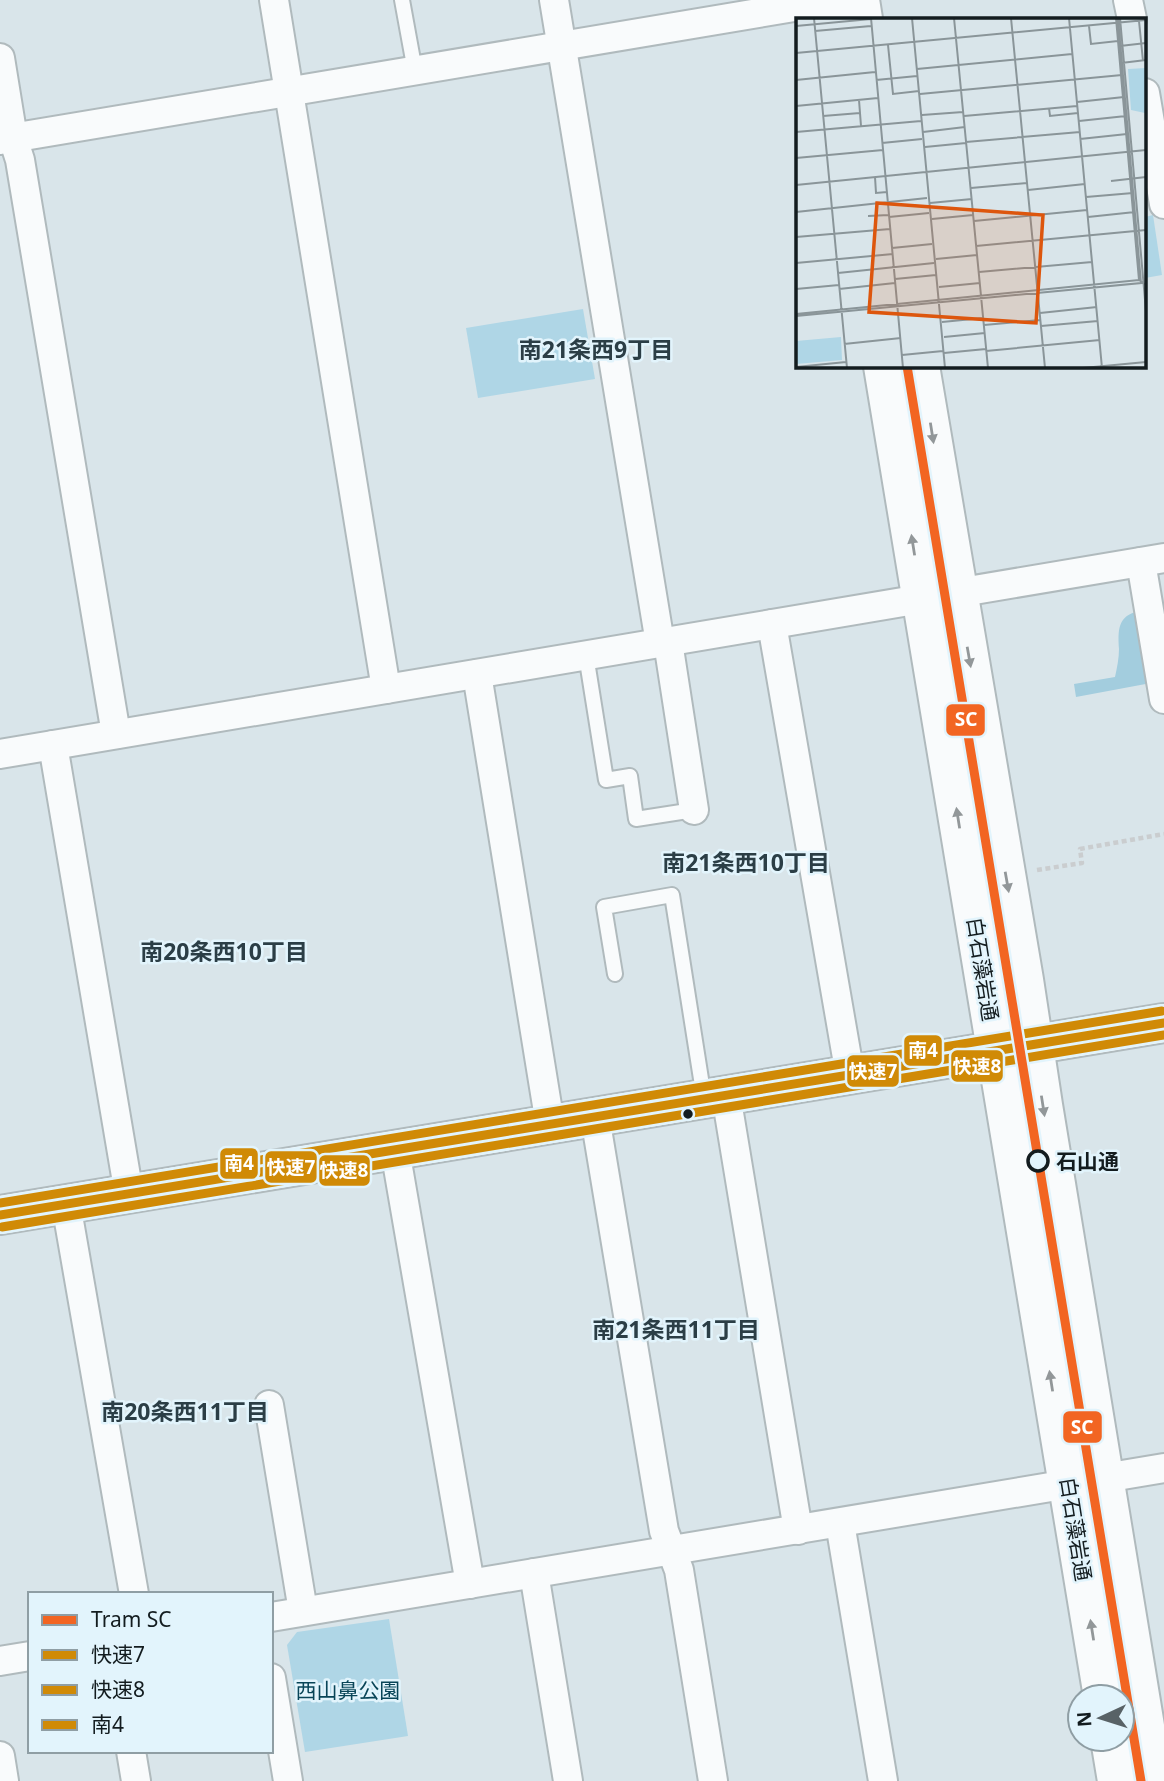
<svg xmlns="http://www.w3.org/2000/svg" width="1164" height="1781" font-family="'Noto Sans','Noto Sans JP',sans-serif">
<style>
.green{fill:#afd6e6}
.forest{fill:#a3cdde}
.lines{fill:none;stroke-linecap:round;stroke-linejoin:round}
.lane-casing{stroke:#b0babd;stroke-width:18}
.street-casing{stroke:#b0babd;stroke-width:32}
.secondary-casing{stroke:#b0babd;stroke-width:42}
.highway-casing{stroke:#b0babd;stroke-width:42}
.path{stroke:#cacdcf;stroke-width:4.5;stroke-dasharray:5 3.5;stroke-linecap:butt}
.lane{stroke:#f9fbfc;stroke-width:14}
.street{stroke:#f9fbfc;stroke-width:28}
.secondary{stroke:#f9fbfc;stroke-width:38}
.highway{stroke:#f9fbfc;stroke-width:38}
.bus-1-casing{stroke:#e2f4fc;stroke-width:14}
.bus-2-casing{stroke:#e2f4fc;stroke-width:14}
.bus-3-casing{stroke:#e2f4fc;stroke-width:14}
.bus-1{stroke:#d08a06;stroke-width:9}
.bus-2{stroke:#d08a06;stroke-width:9}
.bus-3{stroke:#d08a06;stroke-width:9}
.tram-1-casing{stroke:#e2f4fc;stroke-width:14}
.tram-1{stroke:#f26522;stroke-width:9}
.oneway{fill:#929799}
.bus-dot{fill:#131c1f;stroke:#e2f4fc;stroke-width:2.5}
.stop-dot{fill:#e2f4fc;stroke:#131c1f;stroke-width:3.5}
.labels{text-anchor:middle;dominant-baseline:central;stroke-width:5;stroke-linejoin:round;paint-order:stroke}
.street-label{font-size:21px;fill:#131c1f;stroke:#e2f4fc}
.stop-label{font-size:21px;font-weight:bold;fill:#131c1f;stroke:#e2f4fc;text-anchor:start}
.park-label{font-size:21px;fill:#094558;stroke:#e2f4fc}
.neighbourhood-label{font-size:23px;font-weight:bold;fill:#2b3e46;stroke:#e2f4fc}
.inset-road{fill:none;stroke:#8a9599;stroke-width:2}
.view{fill:#dd560d;fill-opacity:0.15;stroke:#dd560d;stroke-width:3.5}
.inset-edge{fill:none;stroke:#131c1f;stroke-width:3.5}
.line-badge{stroke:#e2f4fc;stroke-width:2.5}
.badge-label{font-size:19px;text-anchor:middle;font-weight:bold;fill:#fff}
</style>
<rect width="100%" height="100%" fill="#d9e5ea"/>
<!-- green -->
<g class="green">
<polygon points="1153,215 1162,275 1145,278 1145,217"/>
<polygon points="583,309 595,379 478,398 466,328"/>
<polygon points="389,1619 408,1736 305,1752 287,1645 297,1632"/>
</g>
<!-- forest -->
<path class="forest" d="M 1140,611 L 1151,683 L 1076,697 L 1074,684 L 1115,677 C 1117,668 1119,658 1119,649 C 1118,631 1117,615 1140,611 Z"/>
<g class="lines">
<defs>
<g id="lane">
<polyline points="402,0 415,71"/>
<polyline points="586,655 606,780 630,776 636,819 694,810"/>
<polyline points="615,974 604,907 672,895 704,1098"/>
</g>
<g id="street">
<polyline points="274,0 386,689"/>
<polyline points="554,0 660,643"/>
<polyline points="1128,0 1132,19"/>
<polyline points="0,58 13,138 20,160 116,734"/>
<polyline points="1145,93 1164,204"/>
<polyline points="0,140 836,0"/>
<polyline points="1141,562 1164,699"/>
<polyline points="772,624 850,1075"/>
<polyline points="668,642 694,810"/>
<polyline points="477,674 550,1124"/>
<polyline points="53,745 129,1194"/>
<polyline points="0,754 1164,558"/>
<polyline points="726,1095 798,1530"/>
<polyline points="595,1117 664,1531 679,1570 713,1781"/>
<polyline points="395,1150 470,1584"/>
<polyline points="66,1204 134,1594"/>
<polyline points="269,1405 303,1611"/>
<polyline points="840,1523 883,1781"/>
<polyline points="534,1573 568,1781"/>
<polyline points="271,1617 1164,1468"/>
<polyline points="0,1661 30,1656"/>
<polyline points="271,1678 288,1781"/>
<polyline points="131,1751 136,1781"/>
<polyline points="0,1756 4,1781"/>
</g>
<g id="secondary">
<polyline points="823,0 826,19"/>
<polyline points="860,0 863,19"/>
<polyline points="883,366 1103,1697"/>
<polyline points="920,366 1024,980 1043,1105 1154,1781"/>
<polyline points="1110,1739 1117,1781"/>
</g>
<polyline id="highway" points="0,1215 1164,1023"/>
</defs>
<!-- lane casing -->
<use href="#lane" class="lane-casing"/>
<!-- street casing -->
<use href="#street" class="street-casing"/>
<!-- secondary casing -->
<use href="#secondary" class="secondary-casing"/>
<!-- highway casing -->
<use href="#highway" class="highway-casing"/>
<!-- path -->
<polyline class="path" points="1037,870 1082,863 1080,849 1164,834"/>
<!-- lane -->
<use href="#lane" class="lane"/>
<!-- street -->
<use href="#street" class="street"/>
<!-- secondary -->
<use href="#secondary" class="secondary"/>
<!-- highway -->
<use href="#highway" class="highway"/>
<defs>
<polyline id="bus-1" points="0,1215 1164,1023"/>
<polyline id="bus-2" points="2,1227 1164,1035"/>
<polyline id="bus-3" points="0,1203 1162,1011"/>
</defs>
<!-- bus-1 casing -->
<use href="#bus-1" class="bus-1-casing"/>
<!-- bus-2 casing -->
<use href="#bus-2" class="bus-2-casing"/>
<!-- bus-3 casing -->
<use href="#bus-3" class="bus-3-casing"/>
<!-- bus-1 -->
<use href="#bus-1" class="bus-1"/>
<!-- bus-2 -->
<use href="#bus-2" class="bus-2"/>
<!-- bus-3 -->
<use href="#bus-3" class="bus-3"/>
<defs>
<polyline id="tram-1" points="907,366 1141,1781"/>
</defs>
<!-- tram-1 casing -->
<use href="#tram-1" class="tram-1-casing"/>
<!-- tram-1 -->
<use href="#tram-1" class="tram-1"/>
</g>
<!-- one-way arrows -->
<defs><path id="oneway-solid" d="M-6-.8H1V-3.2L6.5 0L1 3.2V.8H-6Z" transform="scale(1.75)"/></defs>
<g class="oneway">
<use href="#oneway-solid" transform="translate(932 433) rotate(81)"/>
<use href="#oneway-solid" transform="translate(913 545) rotate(-99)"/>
<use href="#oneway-solid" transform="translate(969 657) rotate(80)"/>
<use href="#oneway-solid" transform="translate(958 818) rotate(-99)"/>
<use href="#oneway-solid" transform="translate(1007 882) rotate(80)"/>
<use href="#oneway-solid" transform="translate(1043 1106) rotate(81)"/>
<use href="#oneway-solid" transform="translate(1051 1381) rotate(-99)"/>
<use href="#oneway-solid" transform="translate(1092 1630) rotate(-99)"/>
</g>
<!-- markers -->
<circle class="bus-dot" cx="688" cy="1114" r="6"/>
<circle class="stop-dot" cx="1038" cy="1161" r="10"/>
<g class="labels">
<!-- street labels -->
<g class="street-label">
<text transform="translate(983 969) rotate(81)">白石藻岩通</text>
<text transform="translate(1076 1529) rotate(81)">白石藻岩通</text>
</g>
<!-- stop labels -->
<g class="stop-label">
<text x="1056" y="1161">石山通</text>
</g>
<!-- park labels -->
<g class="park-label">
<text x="348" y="1690">西山鼻公園</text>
</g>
<!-- neighbourhood labels -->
<g class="neighbourhood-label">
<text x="596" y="349">南21条西9丁目</text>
<text x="746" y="862">南21条西10丁目</text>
<text x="224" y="951">南20条西10丁目</text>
<text x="676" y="1329">南21条西11丁目</text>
<text x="185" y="1411">南20条西11丁目</text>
</g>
</g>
<!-- overview -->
<g transform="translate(796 18)">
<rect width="350" height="350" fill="#d9e5ea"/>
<path d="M 350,50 L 350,95 L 349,95 L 335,92 L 332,51 ZM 45,319 L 46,342 L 0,346 L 0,323 Z" fill="#afd6e6"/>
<path class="inset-road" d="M 18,0 L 51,350M 75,0 L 107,350M 116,0 L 149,350M 158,0 L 192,350M 215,0 L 249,350M 273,0 L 306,350M 320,0 L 343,262M 324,0 L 350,293M 343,3 L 347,43M 0,8 L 75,1M 293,8 L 295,26 L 322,23M 19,13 L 75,8M 92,27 L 97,76 L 123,73M 324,28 L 350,25M 0,35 L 350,2M 325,45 L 350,42M 121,51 L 276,36M 0,62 L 79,54M 80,62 L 121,58M 124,76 L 326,57M 63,82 L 65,108M 281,84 L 328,79M 0,88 L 82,80M 253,90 L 254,98 L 282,95M 126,97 L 167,94M 27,98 L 64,95M 168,98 L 281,88M 283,103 L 330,98M 0,114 L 125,103M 127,114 L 169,109M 284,121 L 331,116M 170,124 L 284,114M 86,125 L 126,121M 129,129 L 170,125M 0,140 L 87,132M 79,159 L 80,175 L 91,174M 315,163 L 350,159M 0,167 L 350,132M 175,170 L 231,165M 232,172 L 289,166M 290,179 L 337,175M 134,185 L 176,181M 0,194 L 131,180M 72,198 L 93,197M 93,199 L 133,195M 292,199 L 339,194M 136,201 L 177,197M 178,203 L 291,192M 0,219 L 94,211M 180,228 L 350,212M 96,230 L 136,226M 140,241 L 181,237M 0,245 L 97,236M 183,254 L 296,244M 42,255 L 138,245M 99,261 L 140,257M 143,269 L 184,265M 0,271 L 43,267M 43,271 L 99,265M 244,295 L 301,289M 0,296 L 343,262 L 350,267M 0,298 L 345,265 L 322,0M 146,304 L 187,300M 188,307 L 244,302M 245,308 L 302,303M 148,319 L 189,315M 48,326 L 105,320M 190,333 L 304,322M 148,335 L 190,331M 106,337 L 147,333M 0,349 L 50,344M 287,350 L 350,344"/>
<path class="view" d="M 81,185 L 247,197 L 240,305 L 73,294 Z"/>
<rect width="350" height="350" class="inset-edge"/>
</g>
<g class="line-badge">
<rect x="945" y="703" width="41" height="34" rx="7" fill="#f26522"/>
<rect x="903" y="1034" width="40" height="33" rx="7" fill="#d08a06"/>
<rect x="950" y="1049" width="54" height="34" rx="7" fill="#d08a06"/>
<rect x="846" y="1054" width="54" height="34" rx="7" fill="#d08a06"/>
<rect x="219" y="1147" width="40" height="33" rx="7" fill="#d08a06"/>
<rect x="264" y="1150" width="54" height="34" rx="7" fill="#d08a06"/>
<rect x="318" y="1154" width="53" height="33" rx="7" fill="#d08a06"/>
<rect x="1062" y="1410" width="41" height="34" rx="7" fill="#f26522"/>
</g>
<g class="badge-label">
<text x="966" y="726">SC</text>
<text x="923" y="1057">南4</text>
<text x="977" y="1073">快速8</text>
<text x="873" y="1078">快速7</text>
<text x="239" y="1170">南4</text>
<text x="291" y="1174">快速7</text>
<text x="344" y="1177">快速8</text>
<text x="1082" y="1434">SC</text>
</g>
<!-- legend -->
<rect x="28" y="1592" width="245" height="161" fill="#e2f4fc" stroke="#8f9ea4" stroke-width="2"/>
<rect x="42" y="1615" width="35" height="10" fill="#f26522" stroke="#8f9ea4" stroke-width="2"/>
<text x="91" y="1627" font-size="21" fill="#131c1f">Tram SC</text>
<rect x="42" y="1650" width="35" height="10" fill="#d08a06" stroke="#8f9ea4" stroke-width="2"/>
<text x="91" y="1662" font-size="21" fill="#131c1f">快速7</text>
<rect x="42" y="1685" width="35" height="10" fill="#d08a06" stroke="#8f9ea4" stroke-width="2"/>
<text x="91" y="1697" font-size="21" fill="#131c1f">快速8</text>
<rect x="42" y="1720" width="35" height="10" fill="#d08a06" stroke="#8f9ea4" stroke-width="2"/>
<text x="91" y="1732" font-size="21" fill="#131c1f">南4</text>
<!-- north arrow -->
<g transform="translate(1101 1718) rotate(266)"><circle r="33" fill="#e2f4fc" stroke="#8f9ea4" stroke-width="2"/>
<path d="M0-5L12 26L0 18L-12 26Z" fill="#586266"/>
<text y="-10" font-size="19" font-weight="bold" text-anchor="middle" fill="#131c1f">N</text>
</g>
</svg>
